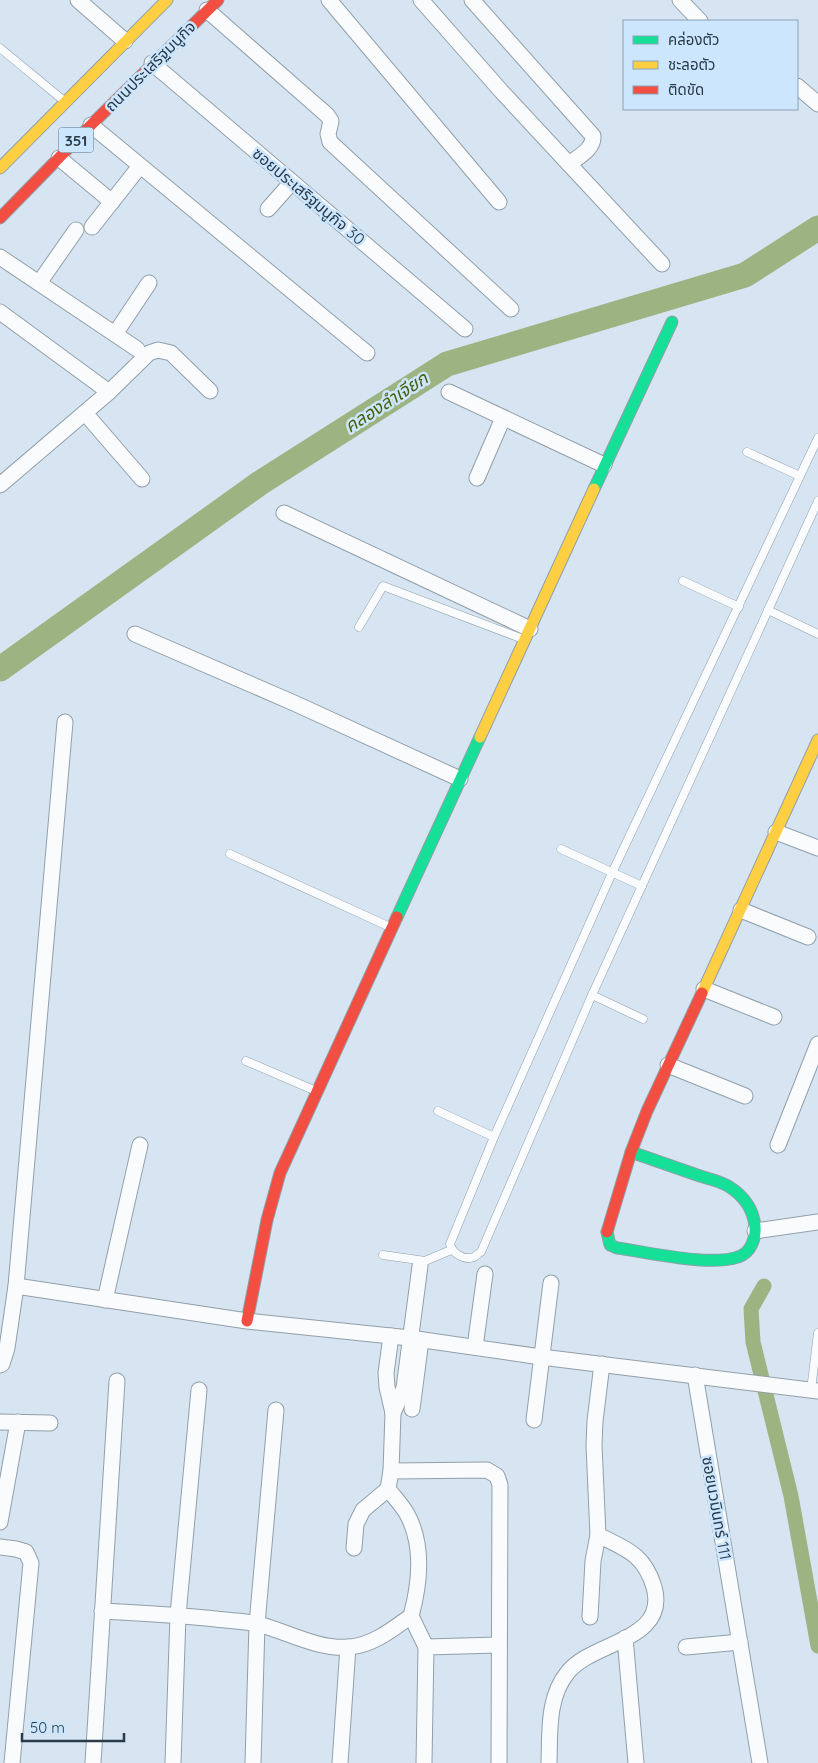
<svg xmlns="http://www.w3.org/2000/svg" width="818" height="1763" font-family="Quicksand,'Noto Sans Thai',sans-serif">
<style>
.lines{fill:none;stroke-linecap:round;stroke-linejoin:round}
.canal{stroke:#9db382;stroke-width:15}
.river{stroke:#9db382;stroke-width:25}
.lane-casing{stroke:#919faa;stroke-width:9}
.street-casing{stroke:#919faa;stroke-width:17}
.fast-casing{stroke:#919faa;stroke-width:13}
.slow-casing{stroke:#919faa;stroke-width:13}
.jam-casing{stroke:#919faa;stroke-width:13}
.lane{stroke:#f9fbfd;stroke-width:8}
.street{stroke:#f9fbfd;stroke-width:15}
.fast{stroke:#16e098;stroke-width:11}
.slow{stroke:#ffcf43;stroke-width:11}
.jam{stroke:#f24e42;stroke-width:11}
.labels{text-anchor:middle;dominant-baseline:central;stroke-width:5;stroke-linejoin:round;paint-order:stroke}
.shield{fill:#cce6fd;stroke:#5b6e80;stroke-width:1}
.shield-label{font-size:15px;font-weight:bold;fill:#2a3b4a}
.street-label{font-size:16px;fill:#2a3b4a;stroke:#cce6fd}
.water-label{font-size:18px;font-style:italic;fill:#49600a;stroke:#cce6fd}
</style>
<rect width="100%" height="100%" fill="#d7e5f2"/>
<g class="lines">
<!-- canal -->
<polyline class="canal" points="764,1286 751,1309 753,1342 791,1496 818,1646"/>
<!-- river -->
<polyline class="river" points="0,669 260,483 447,364 745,275 818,228"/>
<defs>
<g id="lane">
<polyline points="0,48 63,100"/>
<path d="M 818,438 L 612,873 L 494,1137 L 450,1244 C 452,1253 464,1261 474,1257 C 474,1257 480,1252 481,1252 L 592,995 L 818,501"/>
<polyline points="747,452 800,476"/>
<polyline points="683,581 739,607"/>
<polyline points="768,610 818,634"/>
<polyline points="359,627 383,586 523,639"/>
<polyline points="561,849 642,886"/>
<polyline points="230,854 390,927"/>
<polyline points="592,995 643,1019"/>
<polyline points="246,1061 316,1091"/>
<polyline points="438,1111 494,1137"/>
<polyline points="383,1255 425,1261 451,1250"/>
<polyline points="811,1390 818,1333"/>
</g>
<g id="street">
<polyline points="78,0 125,41"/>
<polyline points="329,0 499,202"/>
<polyline points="421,0 502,92 662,264"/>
<path d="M 472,0 L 593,136 C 594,149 578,157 569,164"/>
<polyline points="680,0 700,21"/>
<polyline points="207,10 327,115 331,121 328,134 330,142 511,309"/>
<polyline points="152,63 465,329"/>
<polyline points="797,86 818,104"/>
<polyline points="91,125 367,353"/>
<polyline points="59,158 112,202"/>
<polyline points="268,209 292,182"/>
<polyline points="92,227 140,166"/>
<polyline points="0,257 137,349"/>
<polyline points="39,283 76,230"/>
<polyline points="0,312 109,392"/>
<polyline points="115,334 149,283"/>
<polyline points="449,392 604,465"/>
<polyline points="85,413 142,479"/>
<polyline points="477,478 503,418"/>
<polyline points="0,485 109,392 149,353 158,350 171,353 210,391"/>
<polyline points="284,513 530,629"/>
<polyline points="135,634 294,703 460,779"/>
<polyline points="776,832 818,848"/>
<polyline points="741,910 808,937"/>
<polyline points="704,989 774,1017"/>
<polyline points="668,1065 745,1096"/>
<polyline points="778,1145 818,1044"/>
<polyline points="755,1231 818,1222"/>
<polyline points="16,1286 247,1321 410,1338 541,1357 818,1391"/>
<polyline points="105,1300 140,1145"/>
<polyline points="475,1347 485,1274"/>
<polyline points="0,1365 2,1364 7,1348 16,1286 65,722"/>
<polyline points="695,1375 760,1763"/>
<polyline points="412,1409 421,1340"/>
<polyline points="393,1413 404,1388 420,1266"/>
<polyline points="534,1420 551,1283"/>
<polyline points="0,1422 50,1423"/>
<polyline points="391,1471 393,1413 387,1387 386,1373 391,1336"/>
<polyline points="0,1522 18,1422"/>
<polyline points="0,1547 16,1549 26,1552 31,1563 12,1763"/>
<polyline points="354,1548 356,1524 363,1510 388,1489 391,1471 487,1470 497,1476 500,1485 499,1763"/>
<path d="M 102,1611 C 140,1613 178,1615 216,1619 C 230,1621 245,1621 258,1624 C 288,1632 318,1650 350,1647 C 373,1645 393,1629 411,1616 C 420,1583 424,1545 407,1514 C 402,1505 394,1497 388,1489"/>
<polyline points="411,1616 426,1647 498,1645"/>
<polyline points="590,1617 593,1561 598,1535 594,1445 595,1421 602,1364"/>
<polyline points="625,1638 636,1763"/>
<polyline points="686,1647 740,1642"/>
<polyline points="93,1763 117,1381"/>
<polyline points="173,1763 178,1615 199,1390"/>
<polyline points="253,1763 257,1624 276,1410"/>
<polyline points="340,1763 348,1647"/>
<polyline points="424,1763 426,1647"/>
<path d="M 549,1763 C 550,1733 547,1697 568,1672 C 593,1641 669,1641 654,1587 C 644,1554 626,1549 598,1535"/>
</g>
<g id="fast">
<polyline points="594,489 672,322"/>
<polyline points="397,917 480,737"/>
<path d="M 607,1232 L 610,1245 L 617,1248 C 648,1252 710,1267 738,1257 C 751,1253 756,1238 755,1226 C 753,1209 743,1195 728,1186 C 720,1181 709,1179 700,1176 C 677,1168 654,1160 631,1152"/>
</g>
<g id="slow">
<polyline points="0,168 167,0"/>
<polyline points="480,737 594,489"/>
<polyline points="702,993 818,740"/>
</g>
<g id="jam">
<polyline points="0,218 91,125 218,0"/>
<polyline points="607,1232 631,1152 647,1111 702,993"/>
<polyline points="247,1321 267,1220 280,1173 397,917"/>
</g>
</defs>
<!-- lane casing -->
<use href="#lane" class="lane-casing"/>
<!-- street casing -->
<use href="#street" class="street-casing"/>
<!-- fast casing -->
<use href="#fast" class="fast-casing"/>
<!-- slow casing -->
<use href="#slow" class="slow-casing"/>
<!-- jam casing -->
<use href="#jam" class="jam-casing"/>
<!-- lane -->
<use href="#lane" class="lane"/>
<!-- street -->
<use href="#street" class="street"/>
<!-- fast -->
<use href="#fast" class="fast"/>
<!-- slow -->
<use href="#slow" class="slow"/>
<!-- jam -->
<use href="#jam" class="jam"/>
</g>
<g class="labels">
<!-- shield labels -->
<rect class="shield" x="58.5" y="127.5" width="35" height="25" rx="4"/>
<g class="shield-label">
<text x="76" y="140">351</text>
</g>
<!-- street labels -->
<g class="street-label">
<text transform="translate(150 66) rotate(-45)">ถนนประเสริฐมนูกิจ</text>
<text transform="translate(309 196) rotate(40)">ซอยประเสริฐมนูกิจ 30</text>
<text transform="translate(717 1508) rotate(80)">ซอยนวมินทร์ 111</text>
</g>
<!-- water labels -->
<g class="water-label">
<text transform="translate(386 402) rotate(-33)">คลองลำเจียก</text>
</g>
</g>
<!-- legend -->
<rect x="623" y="20" width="175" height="90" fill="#cce6fd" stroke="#8ba2b5"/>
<rect x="633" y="36" width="25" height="8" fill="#16e098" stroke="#8ba2b5"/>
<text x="668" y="45" font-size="15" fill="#2a3b4a">คล่องตัว</text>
<rect x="633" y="61" width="25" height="8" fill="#ffcf43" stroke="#8ba2b5"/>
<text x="668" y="70" font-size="15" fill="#2a3b4a">ชะลอตัว</text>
<rect x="633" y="86" width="25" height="8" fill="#f24e42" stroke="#8ba2b5"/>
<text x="668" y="95" font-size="15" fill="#2a3b4a">ติดขัด</text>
<!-- scale -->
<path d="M22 1733v8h102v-8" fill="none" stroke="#2a3b4a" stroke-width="2.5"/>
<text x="30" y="1733" font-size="15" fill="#2a3b4a" stroke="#cce6fd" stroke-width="4" paint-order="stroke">50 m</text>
</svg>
